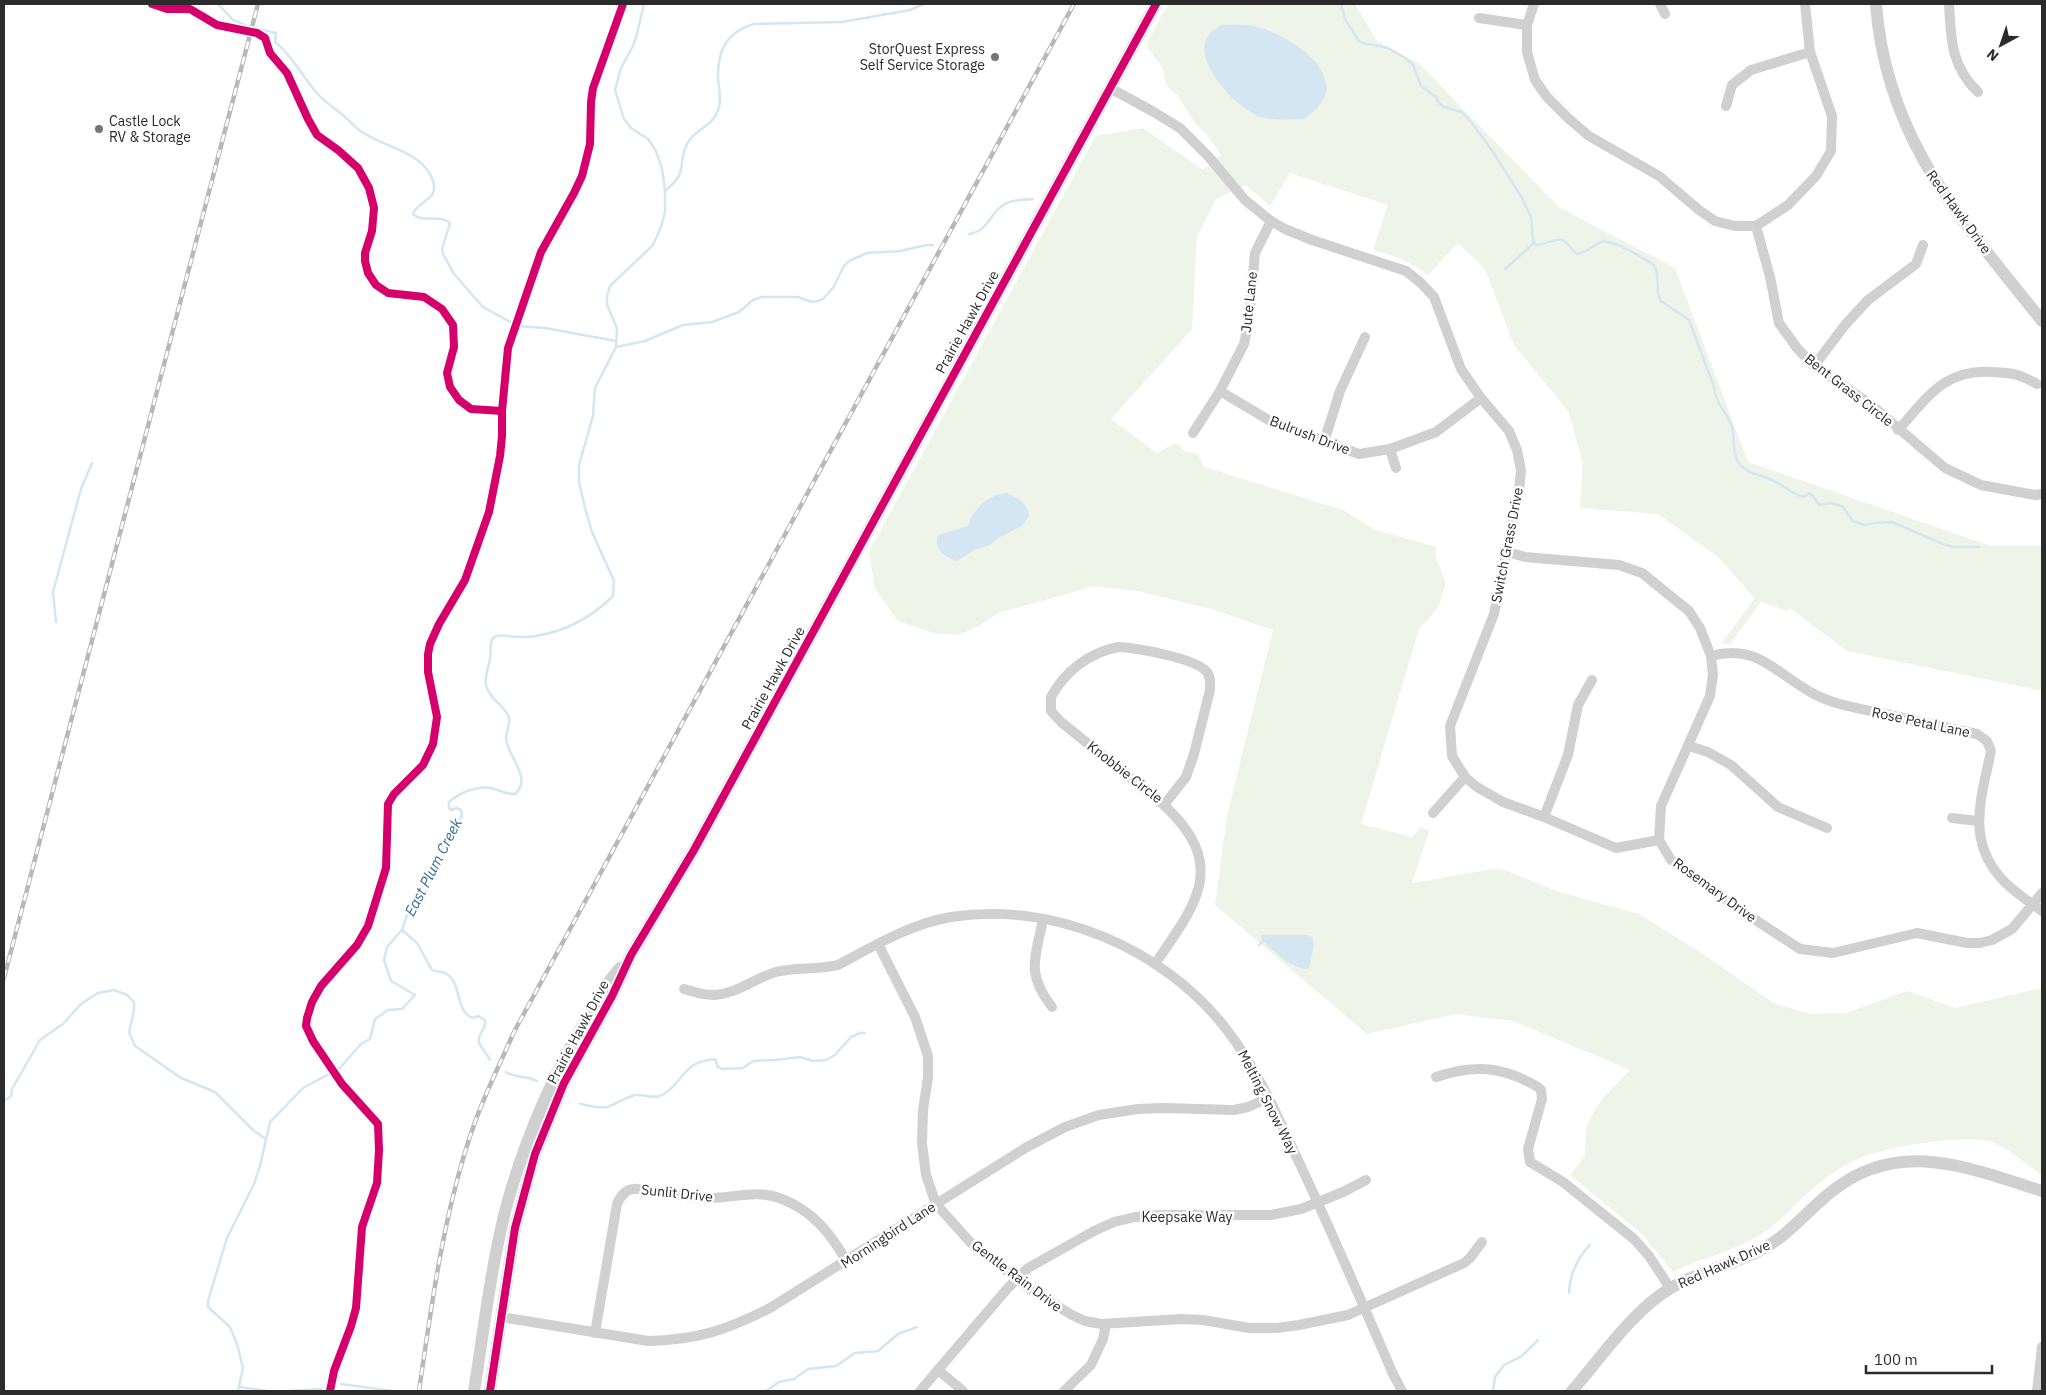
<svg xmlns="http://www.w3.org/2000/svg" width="2046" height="1395" font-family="'IBM Plex Sans',sans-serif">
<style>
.green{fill:#eff4e9}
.water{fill:#d4e6f2}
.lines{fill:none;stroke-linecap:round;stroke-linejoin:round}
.stream{stroke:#d4e6f2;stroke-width:2.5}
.minor{stroke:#d0d0d0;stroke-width:10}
.tertiary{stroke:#d0d0d0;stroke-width:12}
.rail-casing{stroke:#b8b8b8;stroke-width:4.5}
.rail{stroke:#fff;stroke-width:2.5;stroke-dasharray:8;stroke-linecap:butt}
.cycleway-casing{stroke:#fff;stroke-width:11}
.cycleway{stroke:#d6006c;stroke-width:8}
.poi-dot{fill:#757575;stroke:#fff;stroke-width:2}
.labels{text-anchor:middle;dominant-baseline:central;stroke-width:5;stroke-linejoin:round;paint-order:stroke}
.poi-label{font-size:14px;fill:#2b2b2b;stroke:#fff;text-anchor:end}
.street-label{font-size:14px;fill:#2b2b2b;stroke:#fff}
.water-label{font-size:15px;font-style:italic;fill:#356e92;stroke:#fff}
</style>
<rect width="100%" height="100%" fill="#fff"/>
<!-- green -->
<path class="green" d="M 1168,4 L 1355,4 L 1377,41 L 1418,63 L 1560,208 L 1675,268 L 1748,462 L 1991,546 L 2042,546 L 2042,691 L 1847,651 L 1790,608 L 1787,611 L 1761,602 L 1730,644 L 1721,644 L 1755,598 L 1718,557 L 1658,514 L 1580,508 L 1583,463 L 1568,411 L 1514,345 L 1485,269 L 1458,243 L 1428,275 C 1410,262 1393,255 1373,250 L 1388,205 L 1290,173 L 1270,206 L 1246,185 L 1216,199 L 1197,237 L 1192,329 L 1111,419 L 1157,453 L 1175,443 L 1187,452 L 1198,454 L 1204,467 L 1343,510 L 1375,530 L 1437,547 L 1435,555 L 1446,583 L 1438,608 L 1419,629 L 1361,824 L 1412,837 L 1421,827 L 1429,831 L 1412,883 L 1499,868 L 1559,892 L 1639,914 L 1700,952 L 1775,1004 L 1811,1014 L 1846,1013 L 1907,991 L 1955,1008 L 2042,988 L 2042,1175 C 2027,1165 2011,1151 1995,1143 C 1971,1132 1885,1147 1860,1158 C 1849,1162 1837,1170 1827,1177 C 1803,1194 1786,1218 1761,1234 C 1735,1251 1701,1258 1673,1272 L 1642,1234 L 1570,1175 L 1585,1156 L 1586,1128 L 1592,1115 L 1604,1097 L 1630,1070 L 1513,1021 L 1455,1014 L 1367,1034 L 1215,905 L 1227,815 L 1273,630 L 1215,610 L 1137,591 L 1094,586 L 998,613 L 979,626 L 959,635 L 933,633 L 898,621 L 875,589 L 869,552 L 1096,136 L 1143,128 L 1203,170 L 1221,155 L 1207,135 L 1195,123 L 1178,96 L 1166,85 L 1163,69 L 1146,45 Z"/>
<!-- water -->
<g class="water">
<path d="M 1222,25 C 1234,24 1250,24 1261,28 C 1285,35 1331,62 1326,92 C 1324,103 1313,112 1305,119 C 1289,119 1273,122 1258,116 C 1232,105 1176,45 1222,25 Z"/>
<path d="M 1006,493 C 1017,497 1028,503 1029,516 L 1022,526 L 1000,537 L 988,546 L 974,550 L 957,561 C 945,558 933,549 938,535 L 968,526 C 970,522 970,519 973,515 C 981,502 992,495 1006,493 Z"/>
<path d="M 1262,935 L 1306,935 L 1312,937 L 1314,946 L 1309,968 C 1297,973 1272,950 1263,941 L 1261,938 Z"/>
</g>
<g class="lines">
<!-- stream -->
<g class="stream">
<polyline points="218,4 233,20 249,27"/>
<path d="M 1341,4 L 1345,19 L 1359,41 L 1363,43 L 1388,48 L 1405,58 L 1413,65 L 1421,86 L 1436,97 L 1439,103 L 1444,107 L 1462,112 L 1472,123 L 1493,152 L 1522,198 L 1531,217 L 1533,240 L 1536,245 C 1544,245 1558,237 1563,240 C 1568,243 1572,250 1577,254 C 1587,253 1592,246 1601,242 C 1611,238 1645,259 1654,265 L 1657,273 L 1658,294 L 1661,301 L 1689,320 L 1714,387 C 1716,404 1725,410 1731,424 C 1736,436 1731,451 1738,462 C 1746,474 1762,475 1774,481 C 1785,486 1792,494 1804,497 L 1809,493 L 1813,496 L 1819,505 L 1830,503 L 1842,506 L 1853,521 L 1864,525 L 1876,523 L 1892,522 L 1943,544 L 1954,547 L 1979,547"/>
<path d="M 255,28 L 276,33 L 275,42 C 292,55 302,76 316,92 C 324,102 335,108 345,117 C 350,121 354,126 359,130 C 381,147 423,150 433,181 C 439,201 418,200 413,214 C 421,223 439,214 450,223 L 442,249 L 443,254 L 454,274 L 483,307 L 514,324"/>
<path d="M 665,191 C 690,170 676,167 687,144 C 694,129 713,127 718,110 C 723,98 717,84 718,72 C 719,46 730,31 754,24 L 842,22 L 910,10 L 924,4"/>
<path d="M 969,234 C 991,230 988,213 1005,204 C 1013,199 1024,200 1033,199"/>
<polyline points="1505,269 1534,243"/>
<polyline points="518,326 545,328 616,341"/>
<polyline points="616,347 645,341 683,325 712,322 739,312 753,300 762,297 798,297 812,302 818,301 823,299 833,288 844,266 849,261 867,253 900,251 927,245 933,245"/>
<polyline points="56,622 53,592 81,489 92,463"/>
<path d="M 402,930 L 417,943 L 432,970 C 436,972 443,971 447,974 C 462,984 455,1012 473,1018 L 478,1016 L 485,1020 C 487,1029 477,1034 479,1042 C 481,1048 487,1054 490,1060"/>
<polyline points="1259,945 1263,941"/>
<path d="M 506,1072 C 515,1078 527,1076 537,1081"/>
<polyline points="4,1101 11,1096 12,1089 40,1040 63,1024 80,1005 90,998 98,993 114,990 127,995 134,1002 134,1010 129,1032 135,1046 181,1078 215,1092 254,1131 266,1139"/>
<path d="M 580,1104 C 588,1105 598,1109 607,1107 C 617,1104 625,1097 636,1095 C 645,1094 654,1100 662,1095 C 684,1083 681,1062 715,1059 L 718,1067 L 722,1069 L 743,1068 L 753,1061 L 776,1060 L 800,1057 L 813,1061 L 826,1060 L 835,1055 L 851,1037 L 860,1033 L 865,1033"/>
<path d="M 1569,1293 C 1570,1275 1576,1259 1590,1245"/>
<polyline points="341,1384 392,1391"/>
<polyline points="239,1387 268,1391"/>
<path d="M 238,1391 L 243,1368 L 237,1344 L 230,1327 L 208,1307 L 208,1301 L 227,1238 L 254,1184 L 260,1166 L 270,1122 L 303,1088 L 340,1068 L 361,1044 L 370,1039 L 375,1019 L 388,1010 L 402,1009 L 415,995 L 391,981 L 384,960 L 387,947 L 402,930 L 411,903 L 436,867 L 446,842 L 462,816 L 461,810 L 456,808 L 451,810 L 449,808 L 449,802 C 460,792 477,786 491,788 C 499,790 506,794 515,794 C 534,778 505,753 506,738 C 506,730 512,722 508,715 C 502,704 489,698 486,685 C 484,675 489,668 490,658 C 491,653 490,648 491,643 C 493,631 508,637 517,637 C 523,637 530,637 536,636 C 566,631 592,617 613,596 L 614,581 L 592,532 L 585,508 L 579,482 L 579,465 L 593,416 L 595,388 L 616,347 L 617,328 L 607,305 L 607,296 L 610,286 L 653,245 L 661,227 L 665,212 L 665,191 L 662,169 L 656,151 L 648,139 L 631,128 L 624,119 L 615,90 L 621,68 L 633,46 L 637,34 L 644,4"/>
<polyline points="287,1391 321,1389"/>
<polyline points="766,1391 779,1382 794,1379 808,1369 836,1366 855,1353 878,1351 898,1334 917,1327"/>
<polyline points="1493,1391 1495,1377 1504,1365 1522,1356 1538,1340"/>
</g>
<!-- minor -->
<g class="minor">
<polyline points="1534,4 1527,25 1527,52 1535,80 1547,97 1568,118 1589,136 1659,176 1699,210 1715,221 1735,226 1756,226 1788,205 1816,176 1831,151 1832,116 1810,52 1805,4"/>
<polyline points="1660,4 1665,14"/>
<path d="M 1949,4 C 1951,39 1951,67 1978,92"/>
<polyline points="1479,18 1527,25"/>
<polyline points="1110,88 1152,111 1180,128 1208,156 1245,200 1271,221 1285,229 1312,240 1406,271 1421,283 1434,297 1461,369 1481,398 1509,431 1517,450 1521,470 1519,491 1494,614 1450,726 1452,756 1465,777 1477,787 1503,802 1544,817 1616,848 1659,840"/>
<polyline points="1726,106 1732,85 1751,70 1810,52"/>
<polyline points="1756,226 1770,277 1779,323 1797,348 1814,366 1870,404 1945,468 1981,485 2035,495 2042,494"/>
<polyline points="1814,366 1845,325 1868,300 1916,264 1923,245"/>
<polyline points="1220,391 1272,422 1359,454 1390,449 1436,432 1481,398"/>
<path d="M 1898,430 C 1928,397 1945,368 1993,372 C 2013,373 2019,374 2037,384"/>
<polyline points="1193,433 1220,391 1244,344 1249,320 1255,253 1271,221"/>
<polyline points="1324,442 1340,391 1365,337"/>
<polyline points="1390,449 1396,468"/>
<polyline points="1507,552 1525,557 1619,565 1642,573 1689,611 1700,628 1711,656 1713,675 1710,696 1661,806 1659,840 1671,860 1748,915 1800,949 1833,953 1917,933 1967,943 1980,943 1992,940 2012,929 2042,893"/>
<path d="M 1118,647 C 1137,648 1194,658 1206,671 C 1211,676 1210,683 1210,690 L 1194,754 L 1186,777 L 1164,805 L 1061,722 L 1051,711 L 1051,697 C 1065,671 1089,653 1118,647 Z"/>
<path d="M 1711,656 C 1758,643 1776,674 1814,694 C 1835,705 1857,708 1880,713 C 1912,720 1945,727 1977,734 L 1987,741 L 1991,751 C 1982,796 1966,838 2000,877 C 2011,890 2028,901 2042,911"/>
<polyline points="1689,746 1708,752 1731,765 1778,807 1827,828"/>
<polyline points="1433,813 1465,777"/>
<polyline points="1544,817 1568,755 1578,705 1592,680"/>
<polyline points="1952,818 1978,821"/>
<path d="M 1043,919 C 1036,957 1025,973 1052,1007"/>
<polyline points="878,944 915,1017 928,1056 928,1077 923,1110 922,1143 926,1175 936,1204 970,1242 1031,1290 1072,1315 1085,1321 1101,1324 1181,1319 1203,1320 1249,1328 1277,1328 1299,1325 1348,1315 1464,1263 1470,1258 1482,1242"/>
<path d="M 1155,964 C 1196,904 1229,866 1164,805"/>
<path d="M 684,989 C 693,992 704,995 714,995 C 737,994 755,978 776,972 C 796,967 818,970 838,965 C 874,946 910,924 951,917 C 1053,901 1164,948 1227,1030 C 1257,1069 1277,1115 1298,1160 C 1331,1230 1362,1302 1393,1374 L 1402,1391"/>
<path d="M 1436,1077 C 1474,1064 1502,1066 1538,1087 L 1541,1090 L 1542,1099 L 1528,1149 L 1530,1162 L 1563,1182 L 1634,1239 L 1649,1256 L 1670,1288"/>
<path d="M 501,1317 L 648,1341 C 697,1340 727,1330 770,1308 L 1027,1147 L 1065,1127 L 1099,1115 L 1138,1109 L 1163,1108 L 1234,1110 L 1248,1107 L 1268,1098"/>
<path d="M 595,1333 L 617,1204 C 620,1197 625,1190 633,1189 C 639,1188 647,1190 652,1191 C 671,1194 691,1198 710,1198 C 734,1198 758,1189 782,1199 C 813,1211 831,1234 847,1262"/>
<polyline points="938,1370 963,1391"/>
<polyline points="920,1391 1007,1289 1028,1268 1094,1231 1114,1222 1135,1217 1161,1215 1271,1215 1301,1209 1343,1192 1366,1180"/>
<polyline points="1064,1391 1091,1365 1103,1339 1106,1324"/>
<polyline points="2037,1391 2042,1347"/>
</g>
<!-- tertiary -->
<g class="tertiary">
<path d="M 1876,4 C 1886,140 1962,220 2042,321"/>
<path d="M 474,1391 C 484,1329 491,1265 507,1204 C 524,1143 548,1086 579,1032 C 592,1010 603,987 620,968"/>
<polyline points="490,1391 515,1228 535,1154 564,1083 612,996 631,955 694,850 1156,4"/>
<path d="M 1572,1391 C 1600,1359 1634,1309 1671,1288 C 1700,1270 1735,1265 1764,1248 C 1790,1234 1808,1210 1831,1192 C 1899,1137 1969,1168 2042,1191"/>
</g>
<defs>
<g id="rail">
<polyline points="4,978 258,4"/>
<path d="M 419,1391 C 431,1309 442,1225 467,1146 C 479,1106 498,1068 515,1030 L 1074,4"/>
</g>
</defs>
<!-- rail casing -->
<use href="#rail" class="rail-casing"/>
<!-- rail -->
<use href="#rail" class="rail"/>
<defs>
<g id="cycleway">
<polyline points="152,4 167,9 190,9 217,25 257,33 265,38 270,53 287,73 308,119 317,135 338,150 358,168 369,188 374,208 372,231 365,253 365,261 368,273 376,285 388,293 424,297 442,309 453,325 454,347 447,373 450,387 459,400 471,409 502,411"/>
<polyline points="330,1391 334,1371 351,1326 356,1308 362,1227 377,1183 379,1150 378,1124 342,1084 313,1041 306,1026 307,1018 312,1002 321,986 357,945 368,926 386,868 388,804 394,794 423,765 433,744 437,717 428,672 428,654 430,644 439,624 465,580 489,512 500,456 502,436 502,411 508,348 541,252 574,193 582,176 590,144 591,102 593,88 623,4"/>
<polyline points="490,1391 515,1228 535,1154 564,1083 612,996 631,955 694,850 1156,4"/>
</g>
</defs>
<!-- cycleway casing -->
<use href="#cycleway" class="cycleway-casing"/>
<!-- cycleway -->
<use href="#cycleway" class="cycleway"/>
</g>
<!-- markers -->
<g class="poi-dot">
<circle cx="995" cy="57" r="5"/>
<circle cx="99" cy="129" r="5"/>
</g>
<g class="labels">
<!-- poi labels -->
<g class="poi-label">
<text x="985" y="49">StorQuest Express<tspan x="985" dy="16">Self Service Storage</tspan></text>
<text x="109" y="121" text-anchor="start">Castle Lock<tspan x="109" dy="16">RV &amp; Storage</tspan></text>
</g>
<!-- street labels -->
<g class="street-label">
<text transform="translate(1959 212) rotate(54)">Red Hawk Drive</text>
<text transform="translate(1249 302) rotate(-84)">Jute Lane</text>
<text transform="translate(967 322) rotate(-61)">Prairie Hawk Drive</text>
<text transform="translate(1849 390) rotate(38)">Bent Grass Circle</text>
<text transform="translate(1310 435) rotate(21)">Bulrush Drive</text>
<text transform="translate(1507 545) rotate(-79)">Switch Grass Drive</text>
<text transform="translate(773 678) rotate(-61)">Prairie Hawk Drive</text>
<text transform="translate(1921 722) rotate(12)">Rose Petal Lane</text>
<text transform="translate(1125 772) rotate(38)">Knobbie Circle</text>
<text transform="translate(1715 890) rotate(36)">Rosemary Drive</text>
<text transform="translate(578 1032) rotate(-62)">Prairie Hawk Drive</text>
<text transform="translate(1268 1102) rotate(63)">Melting Snow Way</text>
<text transform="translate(677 1193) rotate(6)">Sunlit Drive</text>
<text x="1187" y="1217">Keepsake Way</text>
<text transform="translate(888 1235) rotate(-33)">Morningbird Lane</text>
<text transform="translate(1724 1264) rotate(-24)">Red Hawk Drive</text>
<text transform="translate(1017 1276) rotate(37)">Gentle Rain Drive</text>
</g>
<!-- water labels -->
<g class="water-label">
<text transform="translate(433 867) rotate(-63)">East Plum Creek</text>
</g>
</g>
<!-- border -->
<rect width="2046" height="1395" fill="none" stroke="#2b2b2b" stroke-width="10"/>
<!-- north arrow -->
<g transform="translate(2001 45) rotate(220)" stroke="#ffffff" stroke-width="4" paint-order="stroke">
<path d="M0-4L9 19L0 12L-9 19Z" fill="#2b2b2b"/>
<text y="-8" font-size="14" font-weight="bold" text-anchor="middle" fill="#2b2b2b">N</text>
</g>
<!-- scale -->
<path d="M1866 1365v8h126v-8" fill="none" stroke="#2b2b2b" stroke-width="2.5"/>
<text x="1874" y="1365" font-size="15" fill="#2b2b2b" stroke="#ffffff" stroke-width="4" paint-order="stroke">100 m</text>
</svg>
